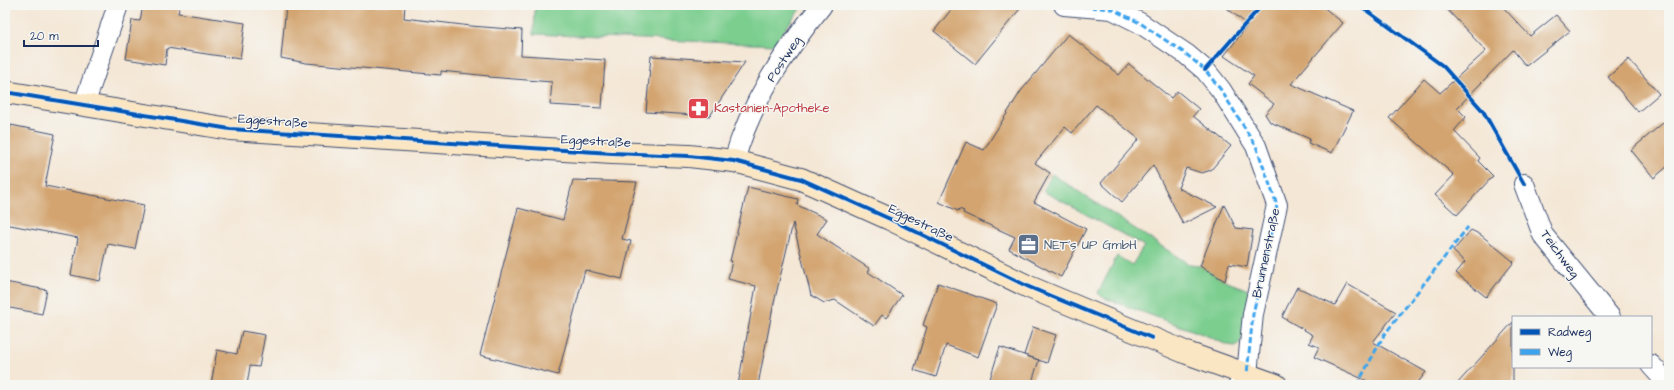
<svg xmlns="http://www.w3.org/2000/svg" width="1674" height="390" font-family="'Architects Daughter',sans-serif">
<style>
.green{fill:#7cce8f;stroke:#4c7e76}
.building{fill:#d3a46f}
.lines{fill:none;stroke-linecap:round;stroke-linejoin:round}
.street-casing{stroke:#3c4b70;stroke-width:22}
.secondary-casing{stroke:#3c4b70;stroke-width:24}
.street{stroke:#fff;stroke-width:20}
.secondary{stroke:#fbe6c3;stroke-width:22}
.quiet{stroke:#3da3ed;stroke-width:3;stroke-dasharray:6 3;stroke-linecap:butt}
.cycleway-casing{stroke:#f6f6f2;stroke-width:6}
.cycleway{stroke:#0057b8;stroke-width:4}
.labels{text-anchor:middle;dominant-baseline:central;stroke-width:3;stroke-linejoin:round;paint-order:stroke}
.street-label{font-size:13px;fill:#1b2f5e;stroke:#f6f6f2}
.health-label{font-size:13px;fill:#be3a42;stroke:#f6f6f2;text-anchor:start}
.service-label{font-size:13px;fill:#4e5e75;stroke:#f6f6f2;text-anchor:start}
</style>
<rect width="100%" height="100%" fill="#f6f6f2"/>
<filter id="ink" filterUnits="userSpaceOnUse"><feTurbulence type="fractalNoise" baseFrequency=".025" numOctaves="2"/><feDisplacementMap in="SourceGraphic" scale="8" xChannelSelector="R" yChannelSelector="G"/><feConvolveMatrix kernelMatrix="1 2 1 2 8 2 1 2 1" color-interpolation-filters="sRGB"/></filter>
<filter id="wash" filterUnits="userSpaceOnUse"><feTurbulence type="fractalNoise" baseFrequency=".012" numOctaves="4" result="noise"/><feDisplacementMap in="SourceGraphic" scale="16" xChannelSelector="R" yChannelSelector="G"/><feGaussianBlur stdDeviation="0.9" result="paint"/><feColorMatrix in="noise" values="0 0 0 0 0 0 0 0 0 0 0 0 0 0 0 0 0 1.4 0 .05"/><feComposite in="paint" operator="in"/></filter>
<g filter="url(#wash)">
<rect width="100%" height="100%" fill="#f4e7d6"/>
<!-- green -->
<g class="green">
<polygon points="535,5 803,5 773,45 534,34"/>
<polygon points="1052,174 1190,265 1200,266 1225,281 1251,291 1241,342 1235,346 1227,345 1205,335 1104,298 1098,293 1117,256 1132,265 1144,246 1043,191"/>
</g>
<g id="blocks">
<!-- building -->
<g class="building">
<polygon points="143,5 180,5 178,13 245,23 240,59 167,48 165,65 126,59 132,20 140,21"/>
<polygon points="286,5 405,5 404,18 471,26 522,30 521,55 605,60 602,108 550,105 552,82 489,77 489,76 441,71 441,75 306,63 281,58"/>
<polygon points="955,5 1023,5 975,64 934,31"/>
<polygon points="1223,5 1321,5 1343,23 1291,84 1353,111 1332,153 1308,143 1310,139 1270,122 1265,114 1274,104 1248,84 1254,76 1224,56 1248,25"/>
<polygon points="1443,5 1501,5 1530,36 1556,15 1570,31 1526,66 1513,50 1457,108 1466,117 1454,131 1480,158 1478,161 1493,176 1457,215 1435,195 1454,175 1389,118 1424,79 1440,93 1486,51"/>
<polygon points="1068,34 1119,75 1129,64 1171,98 1177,91 1199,109 1193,116 1231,146 1211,170 1202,173 1186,168 1178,188 1217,207 1183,224 1153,165 1122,202 1101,183 1139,139 1096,105 1072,133 1065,127 1035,163 1050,173 1034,202 1086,229 1061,277 1009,249 1015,237 963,213 964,211 959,209 958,211 939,202 966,142 984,150 1021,91"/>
<polygon points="651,56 745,62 710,116 646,112"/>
<polygon points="1629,59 1659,94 1638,112 1608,77"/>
<polygon points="1669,118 1669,165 1654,178 1631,150"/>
<polygon points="11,125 55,134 45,186 144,205 135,249 108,244 100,281 71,275 78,238 5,224 5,156"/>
<polygon points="573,180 637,182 622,239 631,241 622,279 585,270 558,375 480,355 518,208 563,220"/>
<polygon points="748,187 798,199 797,205 827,219 817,234 870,269 868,272 902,295 886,318 882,315 874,326 835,300 824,303 811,295 793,223 773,307 758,385 738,385 756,286 728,279 732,261 730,261"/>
<polygon points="1224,205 1236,228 1253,230 1247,267 1229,264 1225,281 1200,266"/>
<polygon points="1471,230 1481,235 1514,262 1486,297 1456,273 1465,262 1453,251"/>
<polygon points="5,282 47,290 42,314 5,307"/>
<polygon points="938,283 997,304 978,357 946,345 936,377 914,370 927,327 923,325"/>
<polygon points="1347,284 1396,312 1373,342 1426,372 1416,385 1376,385 1314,357 1319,347 1309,343 1313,335 1282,317 1297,287 1335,305"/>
<polygon points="1513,322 1513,385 1456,385"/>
<polygon points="1033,327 1056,335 1047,363 1024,355"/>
<polygon points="242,331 265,335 259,367 250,366 247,385 211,385 217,350 237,354"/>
<polygon points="1000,347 1039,360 1031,385 988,385"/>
</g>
</g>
</g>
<g filter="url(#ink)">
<use href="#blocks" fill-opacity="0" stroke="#3c4b70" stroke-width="1"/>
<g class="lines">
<defs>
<g id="street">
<polyline points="1064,5 1112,9 1140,23 1186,54 1205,70 1221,90 1256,146 1277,205 1253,314 1247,374 1239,385"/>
<polyline points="84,105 118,5"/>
<path d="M 734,161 C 750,103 785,51 822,5"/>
<polyline points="1524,184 1543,235 1610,317"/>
<polyline points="1651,365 1669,385"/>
</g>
<polyline id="secondary" points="5,92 230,129 612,153 689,156 734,161 801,179 890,219 1029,287 1187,353 1276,385"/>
</defs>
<!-- street casing -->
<use href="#street" class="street-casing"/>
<!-- secondary casing -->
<use href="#secondary" class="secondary-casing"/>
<!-- street -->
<use href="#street" class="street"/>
<!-- secondary -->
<use href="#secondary" class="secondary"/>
<!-- quiet -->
<g class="quiet">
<polyline points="1064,5 1112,9 1140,23 1186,54 1205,70 1221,90 1256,146 1277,205 1253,314 1247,374"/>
<polyline points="1357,385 1384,335 1468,227"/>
</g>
<defs>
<g id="cycleway">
<polyline points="1359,5 1443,66 1483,111 1524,184"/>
<polyline points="1205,70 1262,5"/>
<polyline points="5,92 230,129 612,153 689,156 734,161 801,179 890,219 1029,287 1152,338"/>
</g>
</defs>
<!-- cycleway casing -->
<use href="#cycleway" class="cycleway-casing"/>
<!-- cycleway -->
<use href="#cycleway" class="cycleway"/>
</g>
</g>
<!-- icons -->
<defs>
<symbol id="pharmacy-square" viewBox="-11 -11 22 22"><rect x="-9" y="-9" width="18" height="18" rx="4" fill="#e0444e" stroke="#f6f6f2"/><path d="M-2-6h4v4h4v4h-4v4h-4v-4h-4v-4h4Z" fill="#fff"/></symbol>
<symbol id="office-square" viewBox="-11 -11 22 22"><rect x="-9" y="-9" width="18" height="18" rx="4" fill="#5c6f8a" stroke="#f6f6f2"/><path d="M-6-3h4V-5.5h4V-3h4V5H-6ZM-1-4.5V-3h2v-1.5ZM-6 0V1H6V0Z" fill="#fff"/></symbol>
</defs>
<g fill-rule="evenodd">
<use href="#pharmacy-square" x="686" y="96" width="25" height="25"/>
<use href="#office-square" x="1016" y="232" width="25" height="25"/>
</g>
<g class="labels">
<!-- street labels -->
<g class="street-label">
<text transform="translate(784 59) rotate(-57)">Postweg</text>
<text transform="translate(273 121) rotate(4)">Eggestraße</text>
<text transform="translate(596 141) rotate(3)">Eggestraße</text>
<text transform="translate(921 223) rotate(26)">Eggestraße</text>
<text transform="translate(1266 253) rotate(-78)">Brunnenstraße</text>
<text transform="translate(1560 254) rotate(54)">Teichweg</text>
</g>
<!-- health labels -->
<g class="health-label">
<text x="714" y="108">Kastanien-Apotheke</text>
</g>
<!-- service labels -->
<g class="service-label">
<text x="1044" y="245">NET's UP GmbH</text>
</g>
</g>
<!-- margin -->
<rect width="1674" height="390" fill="none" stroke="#f6f6f2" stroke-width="20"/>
<!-- legend -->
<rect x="1512" y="316" width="140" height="52" fill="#f6f6f2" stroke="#9ea6b7"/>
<rect x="1520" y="329" width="20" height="6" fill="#0057b8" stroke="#9ea6b7"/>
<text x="1548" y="336" font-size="12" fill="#1b2f5e">Radweg</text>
<rect x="1520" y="349" width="20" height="6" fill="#3da3ed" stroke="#9ea6b7"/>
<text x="1548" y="356" font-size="12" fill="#1b2f5e">Weg</text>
<!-- scale -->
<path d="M24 40v6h74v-6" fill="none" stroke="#1b2f5e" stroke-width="2"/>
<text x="30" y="40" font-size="12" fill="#1b2f5e" stroke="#f6f6f2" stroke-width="3" paint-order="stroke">20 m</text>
</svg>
